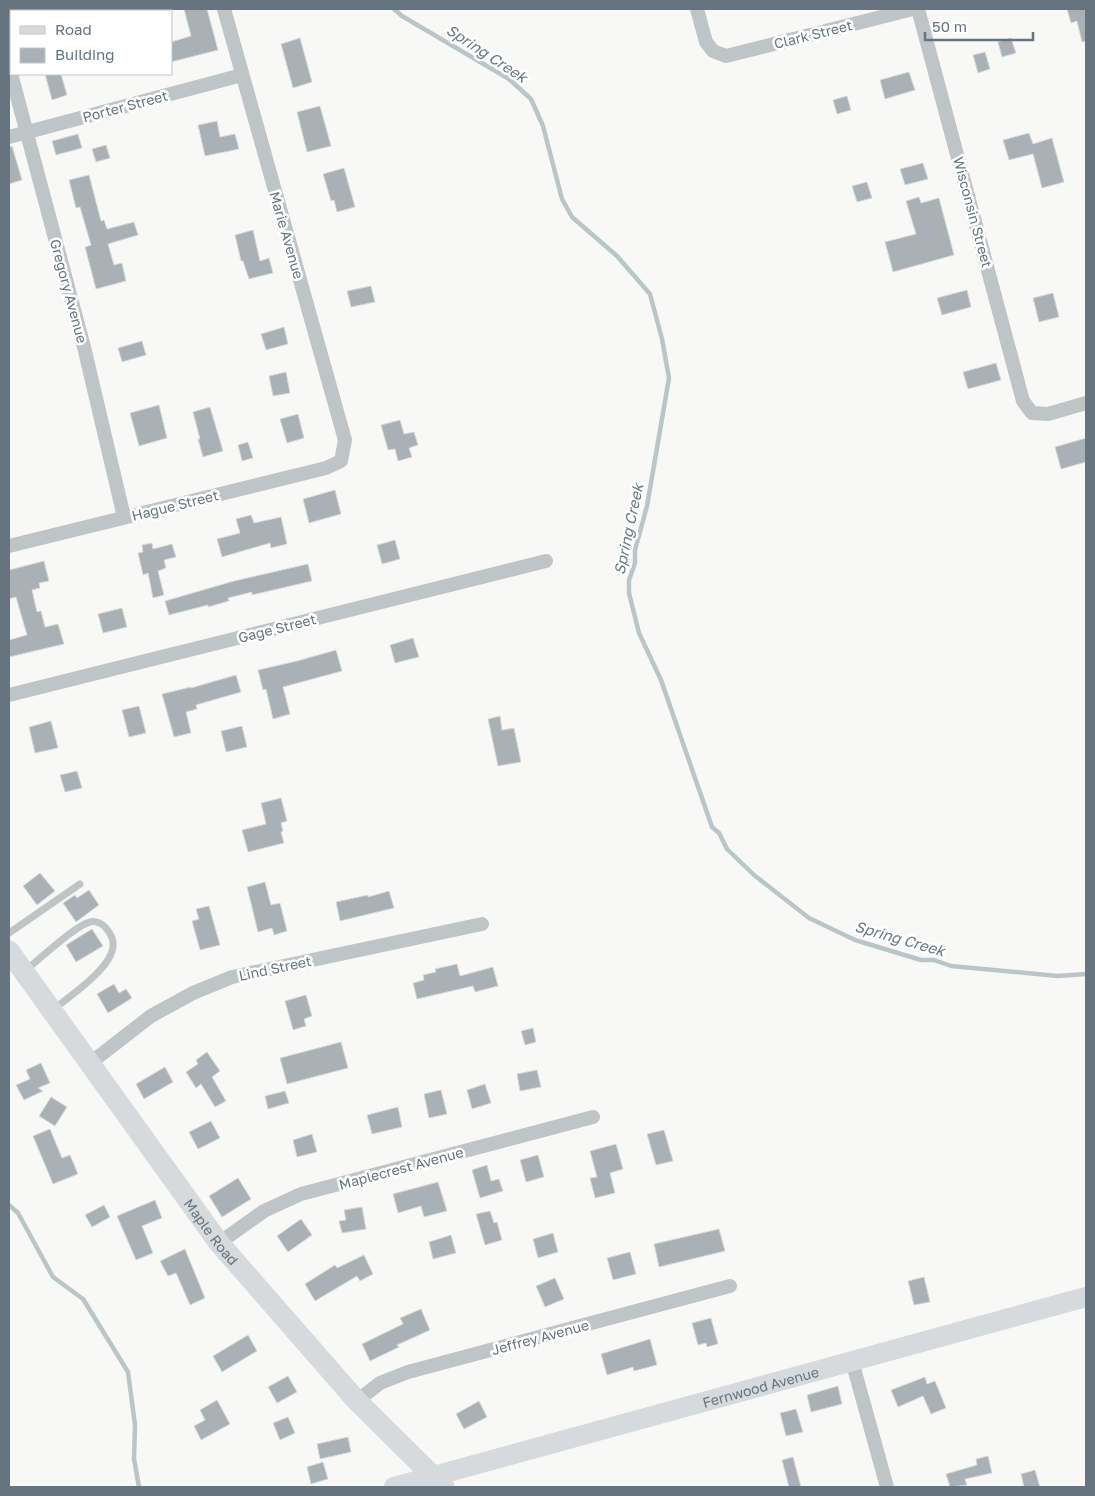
<svg xmlns="http://www.w3.org/2000/svg" width="1095" height="1496" font-family="'Golos Text',sans-serif">
<style>
.lines{fill:none;stroke-linecap:round;stroke-linejoin:round}
.stream{stroke:#b9c5c9;stroke-width:4.5}
.building{fill:#a9b1b6;stroke:#dadad8}
.lane{stroke:#bfc4c7;stroke-width:7}
.street{stroke:#bfc4c7;stroke-width:14}
.secondary{stroke:#d6dadd;stroke-width:20}
.primary{stroke:#d6dadd;stroke-width:21}
.labels{text-anchor:middle;dominant-baseline:central;stroke-width:5;stroke-linejoin:round;paint-order:stroke}
.street-label{font-size:14px;fill:#65747f;stroke:#fff}
.water-label{font-size:15px;font-style:italic;fill:#657a80;stroke:#fff}
</style>
<rect width="100%" height="100%" fill="#f8f8f6"/>
<g class="lines">
<!-- stream -->
<g class="stream">
<polyline points="394,9 402,16 509,79 531,99 543,126 562,199 572,217 617,256 650,294 662,339 669,378 647,506 635,550 635,563 629,580 629,593 639,633 661,680 712,827 719,833 727,849 754,875 809,918 855,940 921,960 934,960 951,966 1058,976 1086,974"/>
<polyline points="9,1205 18,1213 53,1277 83,1299 128,1372 135,1425 134,1459 139,1487"/>
</g>
</g>
<!-- building -->
<g class="building">
<polygon points="184,9 207,9 218,50 171,62 171,42 191,36"/>
<polygon points="1067,9 1086,9 1086,41 1082,42 1077,21 1071,23"/>
<polygon points="300,38 312,82 293,88 281,44"/>
<polygon points="1011,38 1016,53 1002,57 998,42"/>
<polygon points="985,52 990,69 978,73 973,55"/>
<polygon points="909,72 915,90 885,99 880,80"/>
<polygon points="45,74 61,74 67,95 52,100"/>
<polygon points="847,96 851,110 837,114 833,100"/>
<polygon points="320,106 331,146 307,152 297,112"/>
<polygon points="217,121 220,137 235,134 239,149 205,156 198,125"/>
<polygon points="1029,133 1033,144 1052,138 1064,182 1042,188 1033,154 1009,160 1003,140"/>
<polygon points="78,134 82,148 56,155 52,141"/>
<polygon points="106,145 110,158 96,162 92,149"/>
<polygon points="12,146 22,180 9,184 9,147"/>
<polygon points="923,163 928,179 905,185 900,169"/>
<polygon points="344,168 355,207 337,212 334,200 331,201 323,174"/>
<polygon points="89,175 101,221 104,220 107,229 134,222 138,235 108,244 114,265 122,263 126,281 96,289 85,247 91,245 80,207 76,208 69,180"/>
<polygon points="867,182 872,198 857,202 852,186"/>
<polygon points="919,197 921,203 939,198 954,255 893,272 885,242 916,234 906,201"/>
<polygon points="253,230 260,261 269,258 273,273 249,279 243,261 241,261 235,235"/>
<polygon points="371,286 375,302 351,307 347,291"/>
<polygon points="967,290 971,307 942,315 937,298"/>
<polygon points="1053,293 1059,317 1039,322 1033,298"/>
<polygon points="284,327 288,344 266,350 261,334"/>
<polygon points="142,341 146,355 122,362 118,348"/>
<polygon points="996,363 1001,380 968,389 963,372"/>
<polygon points="286,372 290,393 273,396 269,376"/>
<polygon points="159,405 167,438 139,446 130,413"/>
<polygon points="210,407 223,451 203,457 198,439 200,439 193,412"/>
<polygon points="298,414 304,438 287,443 280,419"/>
<polygon points="400,420 404,434 414,432 418,445 409,448 412,457 398,461 395,449 388,450 381,425"/>
<polygon points="1086,438 1086,462 1061,469 1055,447"/>
<polygon points="248,442 253,458 242,461 238,445"/>
<polygon points="335,490 341,514 309,523 303,499"/>
<polygon points="251,515 254,523 281,517 287,544 271,548 270,543 222,557 217,539 240,533 236,519"/>
<polygon points="395,540 400,559 382,564 377,545"/>
<polygon points="152,543 153,549 172,544 176,557 164,560 166,568 158,571 164,595 153,598 148,573 143,575 138,553 143,552 142,545"/>
<polygon points="44,561 49,581 39,583 40,588 32,590 37,612 41,611 45,627 58,624 64,644 9,657 9,640 27,635 16,597 9,599 9,570"/>
<polygon points="308,564 312,581 252,595 252,592 228,598 229,601 208,607 208,605 169,615 165,601 234,581"/>
<polygon points="122,608 127,627 103,633 98,614"/>
<polygon points="413,638 419,657 395,663 390,645"/>
<polygon points="336,650 342,671 283,687 290,714 273,719 266,689 263,690 258,670 297,661"/>
<polygon points="236,675 241,692 196,705 197,709 186,712 191,733 174,737 162,694 191,687 191,688"/>
<polygon points="139,706 146,733 129,737 122,710"/>
<polygon points="500,716 502,730 514,728 521,762 498,766 488,719"/>
<polygon points="51,721 58,748 35,753 29,727"/>
<polygon points="242,726 247,747 226,752 221,731"/>
<polygon points="77,771 82,788 65,792 60,775"/>
<polygon points="281,798 287,821 281,823 283,831 281,832 284,843 248,852 242,830 266,824 261,803"/>
<polygon points="40,873 55,891 37,905 23,886"/>
<polygon points="265,882 271,905 280,903 287,931 274,935 272,928 258,932 247,887"/>
<polygon points="89,890 99,905 76,922 63,903 75,895 77,898"/>
<polygon points="389,891 394,908 340,921 336,902 368,895 368,897"/>
<polygon points="209,906 220,945 200,950 192,921 199,919 196,909"/>
<polygon points="92,929 103,946 76,962 66,945"/>
<polygon points="457,964 460,976 493,967 498,986 475,992 473,986 417,999 413,983 424,980 423,975 436,972 435,969"/>
<polygon points="114,984 119,993 126,989 132,998 108,1013 97,994"/>
<polygon points="306,995 312,1016 304,1019 306,1026 293,1030 285,1001"/>
<polygon points="533,1028 536,1042 525,1045 521,1031"/>
<polygon points="341,1042 348,1068 287,1084 280,1058"/>
<polygon points="207,1052 220,1071 212,1077 226,1101 215,1107 201,1084 196,1088 186,1072 198,1064 196,1060"/>
<polygon points="41,1063 50,1083 38,1088 43,1091 24,1100 16,1085 30,1079 26,1070"/>
<polygon points="165,1067 173,1082 144,1099 136,1084"/>
<polygon points="537,1070 541,1087 520,1091 517,1074"/>
<polygon points="485,1084 491,1103 472,1109 467,1090"/>
<polygon points="441,1090 447,1114 429,1118 424,1094"/>
<polygon points="285,1091 289,1103 268,1109 265,1096"/>
<polygon points="51,1097 67,1107 55,1126 39,1116"/>
<polygon points="398,1107 402,1127 372,1134 367,1115"/>
<polygon points="211,1121 220,1138 198,1149 189,1132"/>
<polygon points="50,1129 62,1158 70,1155 78,1174 53,1184 33,1136"/>
<polygon points="664,1130 673,1161 656,1165 647,1134"/>
<polygon points="312,1134 317,1152 297,1157 293,1140"/>
<polygon points="616,1144 623,1169 610,1173 615,1193 595,1198 590,1178 597,1177 590,1151"/>
<polygon points="538,1155 544,1177 526,1182 520,1160"/>
<polygon points="487,1165 491,1181 499,1179 503,1191 480,1198 472,1170"/>
<polygon points="238,1178 251,1199 222,1217 209,1196"/>
<polygon points="438,1182 447,1211 424,1217 421,1206 398,1213 393,1194"/>
<polygon points="155,1200 162,1218 142,1226 153,1253 136,1260 117,1216"/>
<polygon points="104,1205 110,1217 92,1227 85,1215"/>
<polygon points="362,1207 366,1229 342,1233 339,1221 346,1220 344,1210"/>
<polygon points="490,1211 494,1223 497,1222 502,1240 485,1245 476,1214"/>
<polygon points="301,1219 312,1235 288,1252 277,1236"/>
<polygon points="719,1229 725,1251 659,1267 654,1244"/>
<polygon points="553,1233 558,1252 538,1258 533,1239"/>
<polygon points="451,1235 456,1253 433,1259 429,1242"/>
<polygon points="185,1249 205,1298 190,1305 176,1273 168,1276 160,1261"/>
<polygon points="630,1252 636,1274 613,1280 607,1258"/>
<polygon points="364,1255 373,1274 360,1281 357,1276 315,1301 305,1284 335,1265 337,1268"/>
<polygon points="924,1277 930,1302 914,1305 908,1281"/>
<polygon points="555,1278 564,1299 545,1307 536,1286"/>
<polygon points="421,1309 430,1330 397,1345 399,1347 370,1361 362,1344 403,1324 400,1318"/>
<polygon points="711,1318 718,1344 707,1347 706,1343 698,1345 692,1323"/>
<polygon points="248,1335 257,1351 222,1372 213,1356"/>
<polygon points="650,1339 657,1365 634,1371 633,1367 607,1375 601,1354"/>
<polygon points="288,1376 297,1392 277,1403 268,1387"/>
<polygon points="925,1377 927,1384 935,1381 946,1408 931,1414 923,1396 898,1407 891,1390"/>
<polygon points="838,1386 842,1404 811,1412 807,1395"/>
<polygon points="217,1400 230,1424 201,1440 194,1426 205,1420 200,1410"/>
<polygon points="479,1401 487,1417 464,1429 456,1414"/>
<polygon points="796,1409 803,1432 786,1436 780,1413"/>
<polygon points="288,1417 295,1433 280,1440 273,1423"/>
<polygon points="348,1437 351,1452 320,1459 317,1444"/>
<polygon points="988,1456 992,1473 965,1479 967,1485 950,1487 946,1474 977,1465 976,1459"/>
<polygon points="793,1457 801,1487 789,1487 782,1460"/>
<polygon points="323,1462 328,1479 311,1484 307,1467"/>
<polygon points="1035,1470 1040,1487 1024,1487 1021,1474"/>
</g>
<g class="lines">
<!-- lane -->
<g class="lane">
<polyline points="9,933 80,884"/>
<path d="M 25,971 C 38,960 76,925 90,922 C 95,920 103,924 106,928 C 110,933 114,940 113,946 C 112,968 70,996 54,1009"/>
</g>
<!-- street -->
<g class="street">
<polyline points="697,9 706,42 713,51 726,56 913,9"/>
<polyline points="918,9 1023,401 1032,413 1048,414 1086,403"/>
<polyline points="80,11 90,9"/>
<polyline points="9,30 11,29"/>
<polyline points="9,66 84,347 124,517"/>
<polyline points="9,137 242,75"/>
<polyline points="9,546 326,468 341,461 345,440 224,9"/>
<polyline points="9,695 546,561"/>
<polyline points="89,1064 151,1016 193,993 232,977 482,924"/>
<polyline points="219,1243 264,1211 301,1194 593,1117"/>
<polyline points="852,1361 887,1487"/>
<polyline points="357,1401 380,1383 408,1372 730,1286"/>
</g>
<!-- secondary -->
<path class="secondary" id="s1" d="M 394,1487 L 1086,1297"/>
<!-- primary -->
<path class="primary" id="s2" d="M 9,951 L 219,1243 L 357,1401 L 444,1487"/>
</g>
<g class="labels">
<!-- street labels -->
<g class="street-label">
<text transform="translate(813 34) rotate(-14)">Clark Street</text>
<text transform="translate(125 106) rotate(-15)">Porter Street</text>
<text transform="translate(973 212) rotate(75)">Wisconsin Street</text>
<text transform="translate(287 235) rotate(74)">Marie Avenue</text>
<text transform="translate(69 291) rotate(75)">Gregory Avenue</text>
<text transform="translate(175 505) rotate(-14)">Hague Street</text>
<text transform="translate(277 628) rotate(-14)">Gage Street</text>
<text transform="translate(275 968) rotate(-12)">Lind Street</text>
<text transform="translate(401 1168) rotate(-15)">Maplecrest Avenue</text>
<text stroke="none"><textPath href="#s2" startOffset="346">Maple Road</textPath></text>
<text transform="translate(540 1337) rotate(-15)">Jeffrey Avenue</text>
<text stroke="none"><textPath href="#s1" startOffset="380">Fernwood Avenue</textPath></text>
</g>
<!-- water labels -->
<g class="water-label">
<text transform="translate(487 53) rotate(33)">Spring Creek</text>
<text transform="translate(628 529) rotate(-78)">Spring Creek</text>
<text transform="translate(900 938) rotate(16)">Spring Creek</text>
</g>
</g>
<!-- border -->
<rect width="1095" height="1496" fill="none" stroke="#65747f" stroke-width="20"/>
<!-- legend -->
<rect x="10" y="10" width="162" height="65" fill="#ffffff" stroke="#c1c7cc"/>
<rect x="20" y="26" width="25" height="8" fill="#d6dadd" stroke="#c1c7cc"/>
<text x="55" y="35" font-size="15" fill="#65747f">Road</text>
<rect x="20" y="48" width="25" height="15" fill="#a9b1b6" stroke="#c1c7cc"/>
<text x="55" y="60" font-size="15" fill="#65747f">Building</text>
<!-- scale -->
<path d="M925 32v8h108v-8" fill="none" stroke="#65747f" stroke-width="2.5"/>
<text x="932" y="32" font-size="15" fill="#65747f" stroke="#ffffff" stroke-width="4" paint-order="stroke">50 m</text>
</svg>
